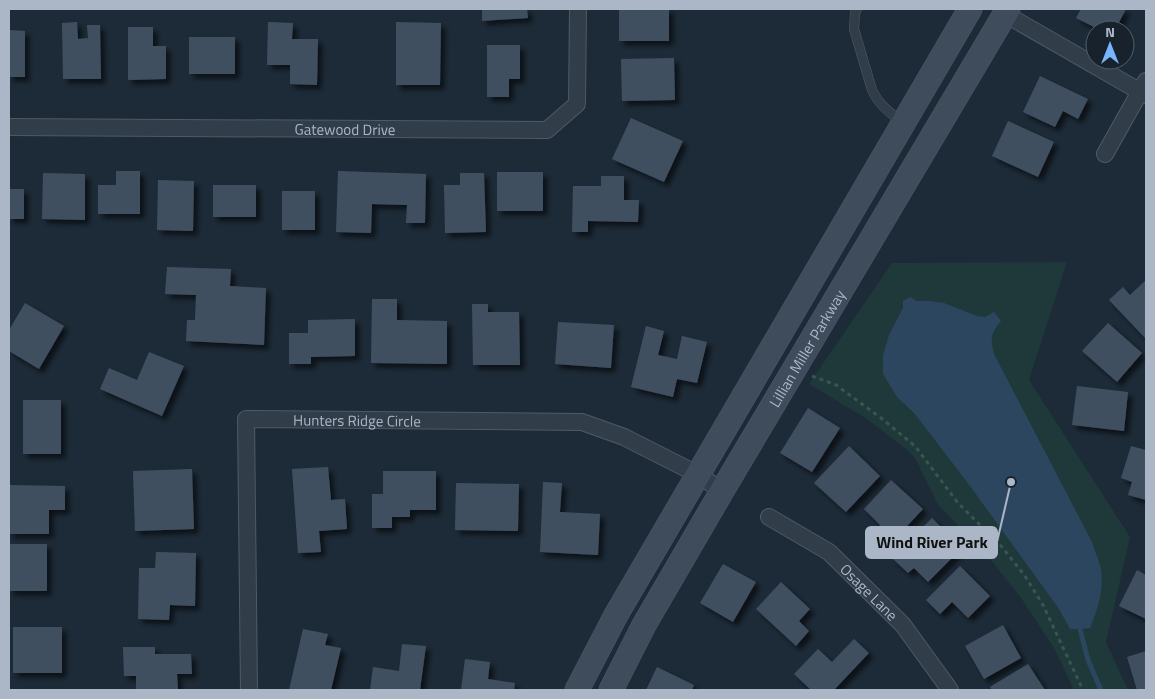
<svg xmlns="http://www.w3.org/2000/svg" width="1155" height="699" font-family="'Titillium Web',sans-serif">
<style>
.green{fill:#1f3839}
.water{fill:#2c465f}
.lines{fill:none;stroke-linecap:round;stroke-linejoin:round}
.stream{stroke:#2c465f;stroke-width:5}
.building{fill:#405061;filter:url(#shadow)}
.service-casing{stroke:#4e5a67;stroke-width:10}
.minor-casing{stroke:#4e5a67;stroke-width:18}
.secondary-casing{stroke:#4e5a67;stroke-width:25}
.path{stroke:#3a5454;stroke-width:3;stroke-dasharray:4 4;stroke-linecap:butt}
.service{stroke:#313d49;stroke-width:9}
.minor{stroke:#313d49;stroke-width:16}
.secondary{stroke:#3e4c5c;stroke-width:24}
.labels{text-anchor:middle;dominant-baseline:central;stroke-width:4;stroke-linejoin:round;paint-order:stroke}
.street-label{font-size:15px;fill:#abb7c6;stroke:#17222d}
.leader{fill:none;stroke:#abb7c6;stroke-width:2}
.callout-dot{fill:#abb7c6;stroke:#17222d;stroke-width:2}
.callout{fill:#abb7c6;stroke:#abb7c6;stroke-width:2}
.callout-label{font-size:16px;text-anchor:middle;font-weight:bold;fill:#111}
</style>
<defs>
<filter id="shadow"><feDropShadow dx="4.5" dy="4.5" stdDeviation="2.5" flood-color="#0009"/></filter>
</defs>
<rect width="100%" height="100%" fill="#1d2b38"/>
<!-- green -->
<polygon class="green" points="1067,262 1029,380 1130,537 1106,642 1128,690 1074,690 1054,648 1021,598 983,550 938,505 915,458 907,450 867,419 809,384 892,263"/>
<!-- water -->
<path class="water" d="M 910,297 L 917,301 L 931,301 L 944,303 L 977,316 L 985,317 L 994,312 L 1001,321 C 991,333 990,338 994,354 L 1092,542 C 1095,551 1099,560 1101,569 C 1104,590 1098,609 1090,628 L 1080,629 L 1070,629 L 1059,609 L 970,486 L 915,414 L 897,397 L 883,374 L 883,355 L 889,335 L 903,308 L 903,301 Z"/>
<g class="lines">
<!-- stream -->
<polyline class="stream" points="1080,629 1088,660 1101,690"/>
</g>
<!-- building -->
<g class="building">
<polygon points="482,9 527,9 528,18 482,21"/>
<rect x="619" y="9" width="50" height="32"/>
<polygon points="1081,9 1126,9 1115,30 1100,30 1076,18"/>
<polygon points="77,22 78,39 88,38 87,25 100,25 101,79 63,79 62,23"/>
<polygon points="268,22 293,23 292,39 318,39 317,85 290,84 290,65 267,65"/>
<polygon points="396,22 441,23 440,85 396,85"/>
<polygon points="128,27 153,27 153,46 166,46 166,79 128,80"/>
<polygon points="9,30 25,31 25,77 9,77"/>
<rect x="189" y="37" width="46" height="37"/>
<polygon points="487,45 520,45 520,79 509,79 509,97 487,97"/>
<polygon points="674,58 675,100 622,101 621,59"/>
<polygon points="1040,76 1088,99 1078,119 1063,111 1055,127 1023,112"/>
<polygon points="631,118 683,141 664,182 612,159"/>
<polygon points="1008,121 1054,142 1038,177 992,156"/>
<polygon points="116,171 140,171 140,214 98,214 98,185 116,185"/>
<polygon points="338,171 426,174 425,223 406,223 407,205 372,204 371,233 336,232"/>
<rect x="497" y="172" width="46" height="39"/>
<polygon points="43,173 85,174 85,220 42,219"/>
<polygon points="460,173 484,173 486,232 445,233 444,185 460,185"/>
<polygon points="601,176 624,176 624,200 639,200 638,222 588,221 588,232 572,232 573,186 601,186"/>
<polygon points="158,180 194,181 193,231 157,230"/>
<rect x="213" y="185" width="43" height="32"/>
<rect x="9" y="189" width="15" height="30"/>
<rect x="282" y="191" width="33" height="39"/>
<polygon points="167,267 231,269 230,286 266,288 264,345 186,341 187,320 195,320 196,295 165,294"/>
<polygon points="1146,280 1146,339 1109,300 1123,287 1130,295"/>
<polygon points="372,299 397,299 397,320 447,321 447,364 371,363"/>
<polygon points="25,303 64,326 39,369 9,351 9,330"/>
<polygon points="472,304 488,304 488,312 519,312 520,365 473,365"/>
<polygon points="355,319 355,356 311,357 311,364 289,364 289,333 308,333 308,320"/>
<polygon points="558,322 614,325 611,368 555,364"/>
<polygon points="1108,323 1142,353 1117,382 1082,351"/>
<polygon points="646,326 664,331 658,355 677,359 682,336 707,342 697,383 677,379 673,397 631,387"/>
<polygon points="149,352 184,366 162,416 100,389 109,368 137,380"/>
<polygon points="1077,386 1128,392 1124,431 1072,425"/>
<rect x="23" y="400" width="38" height="54"/>
<polygon points="808,408 840,428 812,472 780,453"/>
<polygon points="849,446 880,476 846,512 814,483"/>
<polygon points="1131,446 1146,450 1146,500 1128,495 1132,482 1121,478"/>
<polygon points="328,467 331,500 345,499 347,529 319,531 321,552 298,553 292,469"/>
<polygon points="192,469 194,529 135,531 133,471"/>
<polygon points="383,471 436,471 436,510 410,510 410,517 392,517 392,528 372,528 372,494 383,494"/>
<polygon points="891,480 923,509 883,552 868,538 880,525 864,509"/>
<polygon points="543,482 562,483 560,512 600,514 598,555 540,552"/>
<polygon points="456,483 519,484 518,531 455,530"/>
<polygon points="9,485 65,486 65,510 49,510 49,534 9,534"/>
<polygon points="932,518 962,548 928,582 914,568 908,573 892,558"/>
<rect x="9" y="544" width="38" height="47"/>
<polygon points="156,552 196,553 195,606 170,605 169,620 138,619 139,568 155,568"/>
<polygon points="723,564 756,582 733,622 700,603"/>
<polygon points="960,566 990,596 968,618 952,602 940,614 926,600"/>
<polygon points="1137,570 1146,575 1146,619 1119,606"/>
<polygon points="781,582 810,609 799,621 809,631 796,646 756,609"/>
<polygon points="1003,625 1021,658 984,679 965,646"/>
<rect x="13" y="627" width="49" height="46"/>
<polygon points="303,629 328,634 325,645 341,648 331,690 289,690"/>
<polygon points="854,639 869,653 834,690 811,690 794,674 818,649 832,662"/>
<polygon points="402,644 426,646 420,690 370,690 373,667 399,671"/>
<polygon points="123,647 155,647 155,654 191,654 192,674 177,674 178,690 136,690 136,676 124,676"/>
<polygon points="1146,651 1146,690 1137,690 1127,657"/>
<polygon points="465,659 490,662 488,679 515,683 514,690 461,690"/>
<polygon points="1028,664 1045,690 992,690 990,687"/>
<polygon points="657,667 694,685 692,690 646,690"/>
</g>
<g class="lines">
<defs>
<path id="service" d="M 857,9 L 855,13 L 854,29 L 872,90 C 879,105 889,112 903,123"/>
<g id="minor">
<polyline points="1005,14 1146,95"/>
<path id="s1" d="M 9,127 L 547,130 L 577,104 L 578,9"/>
<polyline points="1105,154 1146,81"/>
<path id="s2" d="M 769,517 L 829,552 L 903,625 L 950,690"/>
<path id="s3" d="M 249,690 L 246,419 L 582,422 L 624,437 L 697,474 L 722,491"/>
</g>
<g id="secondary">
<polyline points="577,690 616,615 970,9"/>
<path id="s4" d="M 611,690 L 644,625 L 722,491 L 1008,9"/>
</g>
</defs>
<!-- service casing -->
<use href="#service" class="service-casing"/>
<!-- minor casing -->
<use href="#minor" class="minor-casing"/>
<!-- secondary casing -->
<use href="#secondary" class="secondary-casing"/>
<!-- path -->
<polyline class="path" points="812,376 836,385 881,418 915,446 958,503 1002,547 1025,576 1043,605 1083,690"/>
<!-- service -->
<use href="#service" class="service"/>
<!-- minor -->
<use href="#minor" class="minor"/>
<!-- secondary -->
<use href="#secondary" class="secondary"/>
</g>
<g class="labels">
<!-- street labels -->
<g class="street-label">
<text stroke="none"><textPath href="#s1" startOffset="336">Gatewood Drive</textPath></text>
<text stroke="none"><textPath href="#s4" startOffset="394">Lillian Miller Parkway</textPath></text>
<text stroke="none"><textPath href="#s3" startOffset="382">Hunters Ridge Circle</textPath></text>
<text stroke="none"><textPath href="#s2" startOffset="126">Osage Lane</textPath></text>
</g>
</g>
<!-- callouts -->
<path class="leader" d="M1011 482L997 542"/>
<circle class="callout-dot" cx="1011" cy="482" r="5"/>
<rect class="callout" x="866" y="527" width="131" height="31" rx="5"/>
<g class="callout-label">
<text x="932" y="548">Wind River Park</text>
</g>
<!-- border -->
<rect width="1155" height="699" fill="none" stroke="#abb7c6" stroke-width="20"/>
<!-- north arrow -->
<g transform="translate(1110 45)"><circle r="24" fill="#17222d" stroke="#525e6a"/>
<path d="M0-4L9 19L0 12L-9 19Z" fill="#77b6ff"/>
<text y="-8" font-size="14" font-weight="bold" text-anchor="middle" fill="#abb7c6">N</text>
</g>
</svg>
